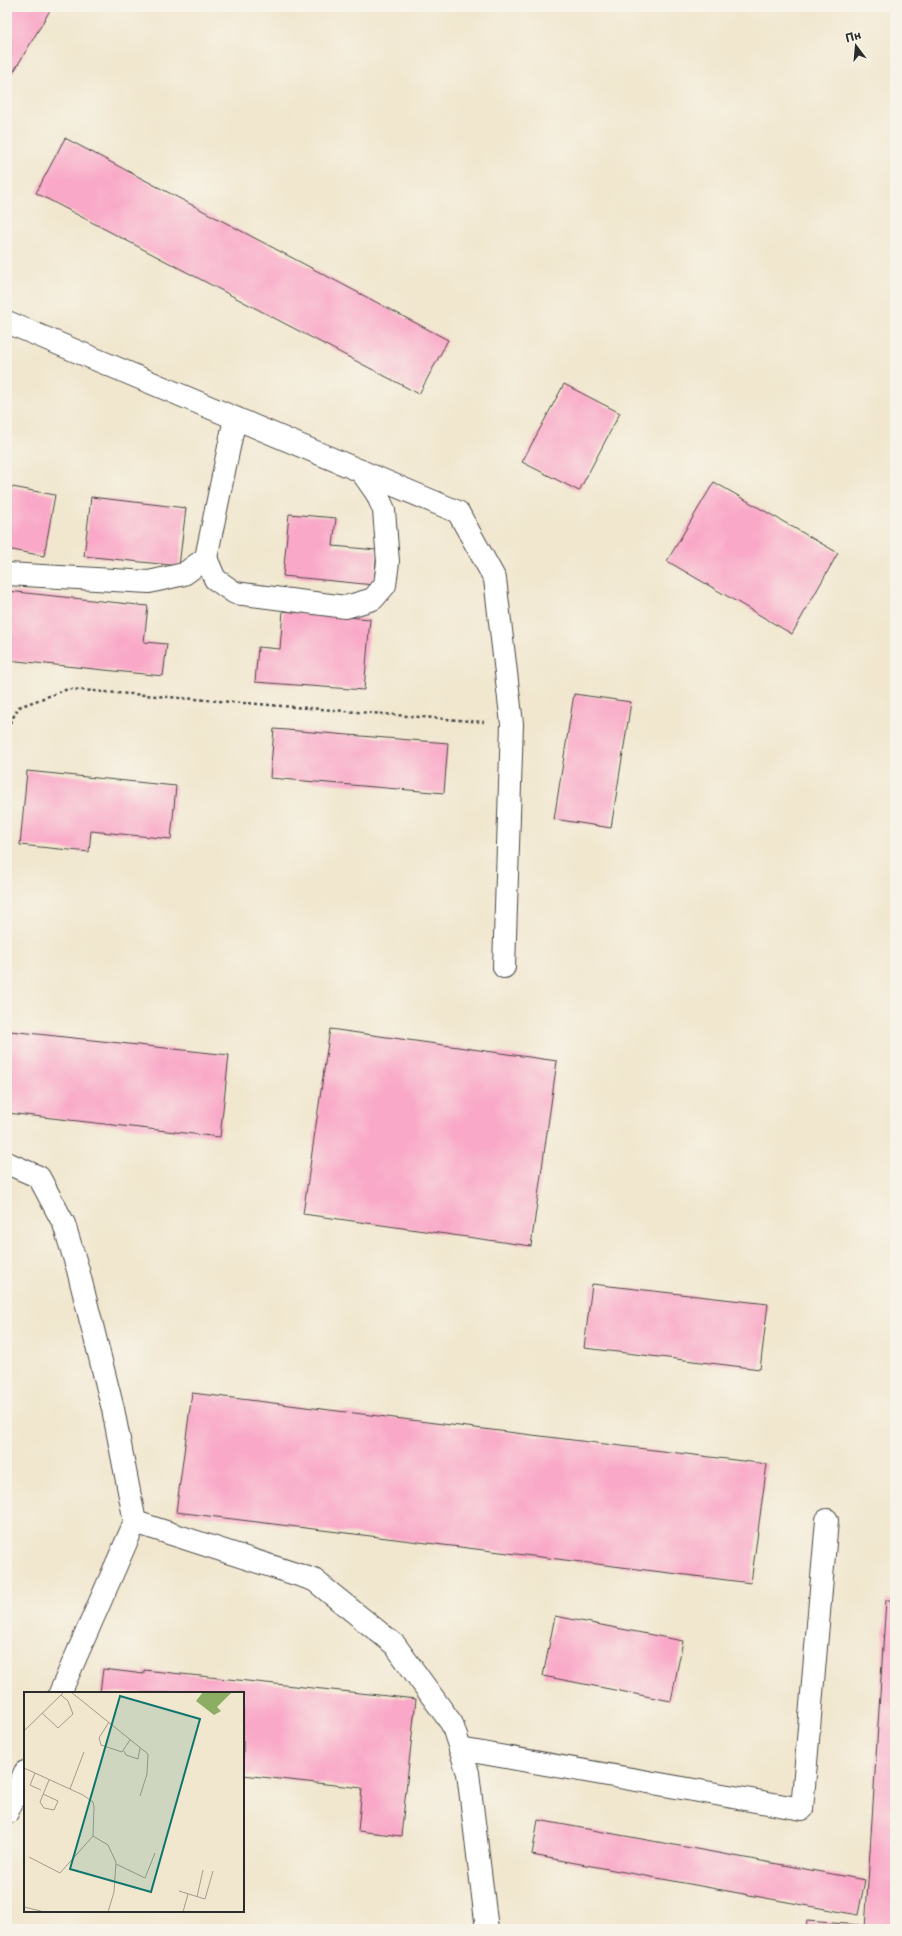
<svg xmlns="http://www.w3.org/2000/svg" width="902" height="1936" font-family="'Playpen Sans',sans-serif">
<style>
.building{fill:#f9a8c7}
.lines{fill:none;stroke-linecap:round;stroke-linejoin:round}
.minor-casing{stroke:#494744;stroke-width:24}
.path{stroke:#494744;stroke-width:2.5;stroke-dasharray:3 3;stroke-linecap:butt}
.minor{stroke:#fff;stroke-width:22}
.inset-road{fill:none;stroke:#a29c8d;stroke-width:1}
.view{fill:#0f766e;fill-opacity:0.15;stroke:#0f766e;stroke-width:2}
.inset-edge{fill:none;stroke:#2b2b2b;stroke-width:2}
</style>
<rect width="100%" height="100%" fill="#f7f3e8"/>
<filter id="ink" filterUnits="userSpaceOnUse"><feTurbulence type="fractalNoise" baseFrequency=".025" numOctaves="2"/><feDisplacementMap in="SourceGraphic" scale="8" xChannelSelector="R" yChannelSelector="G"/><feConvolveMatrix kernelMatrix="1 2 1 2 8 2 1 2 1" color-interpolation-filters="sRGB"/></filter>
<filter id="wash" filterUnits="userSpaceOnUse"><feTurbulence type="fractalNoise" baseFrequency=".012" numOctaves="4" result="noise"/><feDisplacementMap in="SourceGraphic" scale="16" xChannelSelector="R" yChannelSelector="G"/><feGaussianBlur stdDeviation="0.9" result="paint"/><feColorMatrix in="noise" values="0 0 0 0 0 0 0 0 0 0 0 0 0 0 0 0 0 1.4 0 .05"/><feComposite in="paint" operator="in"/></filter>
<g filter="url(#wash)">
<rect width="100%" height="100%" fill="#f1e7cf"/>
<g id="blocks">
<!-- building -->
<g class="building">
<polygon points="7,7 52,7 7,83"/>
<polygon points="65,138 448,340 419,394 36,193"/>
<polygon points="564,384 620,413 579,491 522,462"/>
<polygon points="714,482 838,553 792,634 667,561"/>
<polygon points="7,486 55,495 44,556 7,549"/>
<polygon points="91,497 186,508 179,566 84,556"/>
<polygon points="289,514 336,518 333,546 377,550 374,585 283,576"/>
<polygon points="7,591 148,606 144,642 167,644 163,676 7,660"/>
<polygon points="283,611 370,619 364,690 255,682 258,647 280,649"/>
<polygon points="574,694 631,702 611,828 554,819"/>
<polygon points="274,729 448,743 444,793 270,778"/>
<polygon points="27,771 176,786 171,839 91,831 89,852 20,845"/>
<polygon points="330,1029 557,1061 531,1246 303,1214"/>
<polygon points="10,1031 229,1055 220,1137 7,1113 7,1060"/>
<polygon points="592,1284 768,1304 760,1369 584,1348"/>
<polygon points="192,1393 767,1464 751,1583 176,1512"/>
<polygon points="886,1600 895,1600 895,1929 865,1929"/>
<polygon points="555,1616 683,1641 671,1701 543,1676"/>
<polygon points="103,1669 144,1674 144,1670 416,1699 401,1836 358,1831 362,1788 243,1775 243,1693 100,1693"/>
<polygon points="538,1820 865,1880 858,1915 532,1855"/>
<polygon points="807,1921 859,1925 858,1929 806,1929"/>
</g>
</g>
</g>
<g filter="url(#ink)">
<use href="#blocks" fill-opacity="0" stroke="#494744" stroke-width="1"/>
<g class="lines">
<defs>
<g id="minor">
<polyline points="7,322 458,512 495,579 512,724 504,967"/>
<polyline points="206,558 215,579 235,593 346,607 373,599 385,585 388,562 384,510 377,494 361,471"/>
<polyline points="7,574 149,582 184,574 206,558 235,418"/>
<polyline points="7,1163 39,1177 64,1224 78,1270 113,1409 135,1522 60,1693"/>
<polyline points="135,1522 314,1580 395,1645 452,1724 468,1773 487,1929"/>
<polyline points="460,1749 802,1809 827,1520"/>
<polyline points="7,1813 25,1772"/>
</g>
</defs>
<!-- minor casing -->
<use href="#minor" class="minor-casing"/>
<!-- path -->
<polyline class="path" points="7,728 19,707 68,689 484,722"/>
<!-- minor -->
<use href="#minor" class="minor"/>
</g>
</g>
<!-- overview -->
<g transform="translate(24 1692)">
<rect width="220" height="220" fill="#f1e7cf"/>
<path d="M 179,0 L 208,0 L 193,15 L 197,19 L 190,23 L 172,9 Z" fill="#8bae62"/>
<path class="inset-road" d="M 47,0 L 124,62 L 123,82 L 116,104M 18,21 L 34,36 L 49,22 L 44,9 L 37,3M 85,30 L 75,46 L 77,53 L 98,60 L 106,48M 0,39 L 40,0M 100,59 L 102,63 L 114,67 L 116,56M 0,76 L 59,103 L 69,110 L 70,115 L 69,144 L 36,181 L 5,165M 11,81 L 6,93 L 17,98M 46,97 L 60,60M 19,102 L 34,109 L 30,118 L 20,116 L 16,110 L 25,88M 69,144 L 84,153 L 92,170 L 90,200 L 84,220M 92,172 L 121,186 L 131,161M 155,199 L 181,207 L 189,179M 173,205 L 179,178M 0,215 L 21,220M 159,220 L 164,202"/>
<path class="view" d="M 96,4 L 176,27 L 127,200 L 46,177 Z"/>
<rect width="220" height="220" class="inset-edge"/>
</g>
<!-- margin -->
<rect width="902" height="1936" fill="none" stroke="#f7f3e8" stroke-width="24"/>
<!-- north arrow -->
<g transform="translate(856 46) rotate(344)" stroke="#f7f3e8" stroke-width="3" paint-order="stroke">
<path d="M0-3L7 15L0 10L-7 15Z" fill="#2b2b2b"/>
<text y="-6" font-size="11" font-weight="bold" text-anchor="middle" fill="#2b2b2b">Пн</text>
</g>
</svg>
